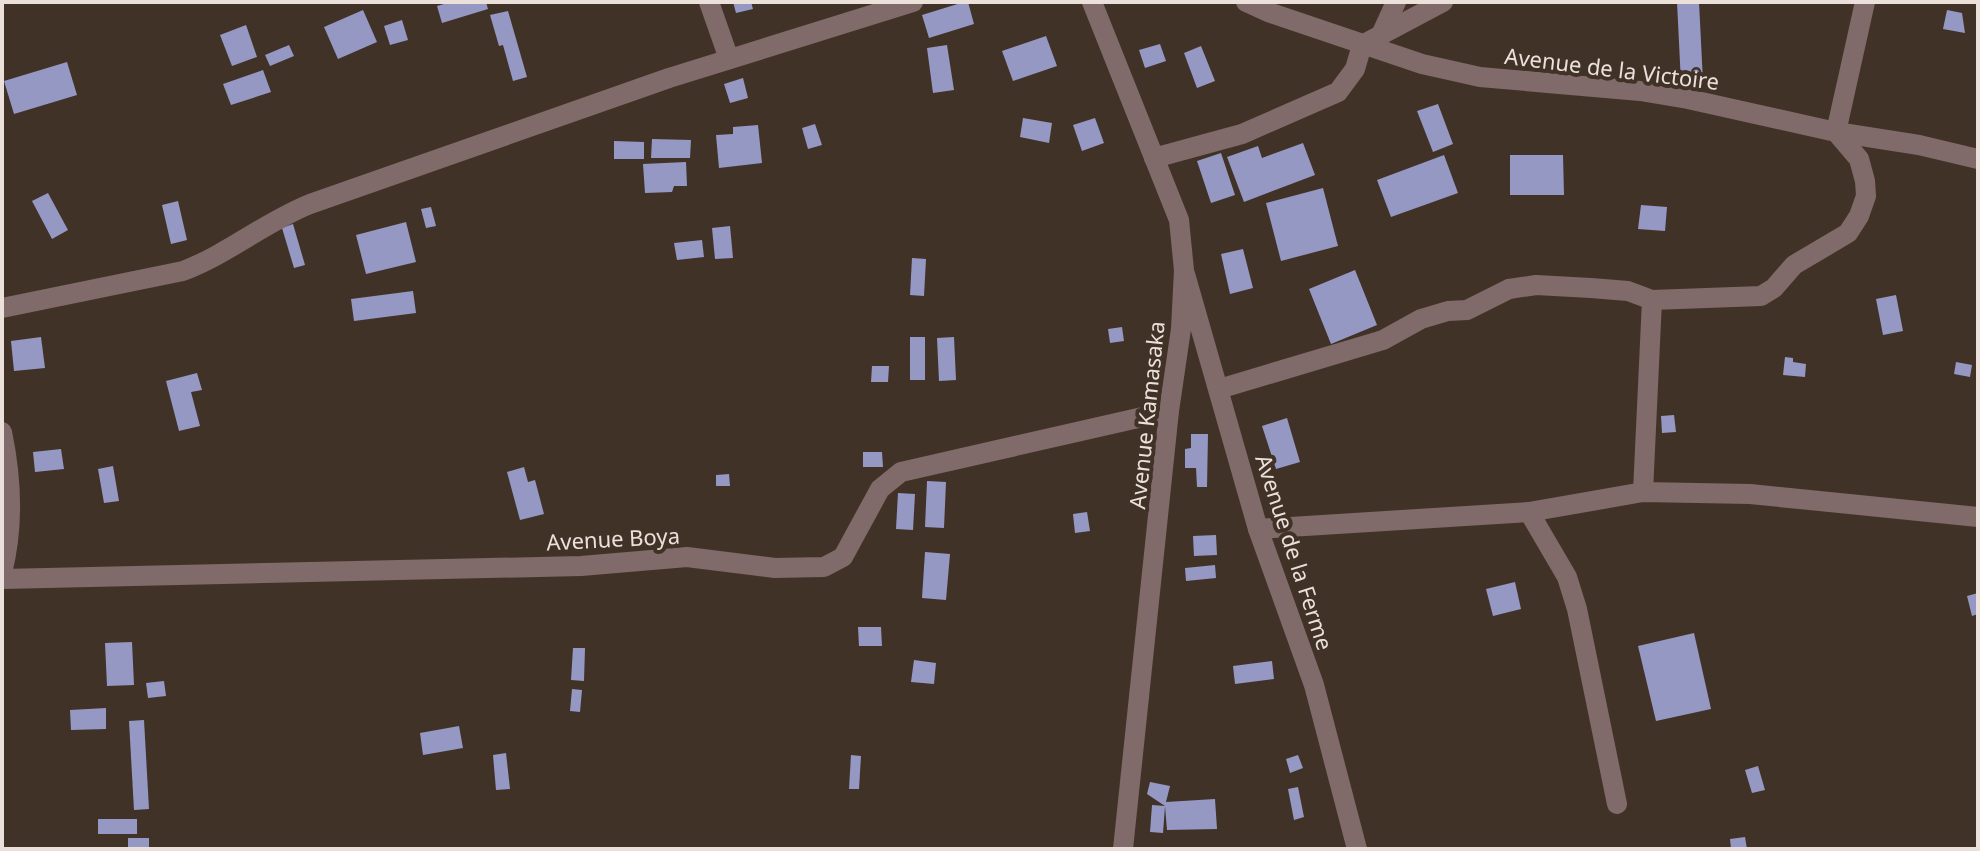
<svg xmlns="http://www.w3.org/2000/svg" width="1980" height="851" font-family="'Noto Sans',sans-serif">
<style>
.building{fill:#9698c4}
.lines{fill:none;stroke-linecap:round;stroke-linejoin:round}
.minor{stroke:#816a6a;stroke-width:20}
.tertiary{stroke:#816a6a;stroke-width:20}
.labels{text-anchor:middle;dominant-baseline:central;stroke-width:8;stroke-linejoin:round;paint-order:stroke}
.street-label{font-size:22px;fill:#ebe1da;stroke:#413227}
</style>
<rect width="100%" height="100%" fill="#413227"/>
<!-- building -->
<g class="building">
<polygon points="451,2 486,2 488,9 442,23 437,6"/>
<polygon points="733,2 751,2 753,9 736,13"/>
<polygon points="964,2 968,2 974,24 929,38 922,15"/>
<polygon points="1677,2 1699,2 1703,82 1681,83"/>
<polygon points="363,10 377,42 338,59 324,27"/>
<polygon points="1947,10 1962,13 1965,33 1943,29"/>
<polygon points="508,11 527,77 513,81 503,45 499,46 490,15"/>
<polygon points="402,20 408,40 390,45 384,26"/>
<polygon points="246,25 257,57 232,66 220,35"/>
<polygon points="1046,36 1057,66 1013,81 1002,51"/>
<polygon points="1160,44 1166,61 1145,68 1139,50"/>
<polygon points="289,45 294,56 270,66 265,55"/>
<polygon points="947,45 954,90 933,93 927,48"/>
<polygon points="1201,46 1215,81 1197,88 1184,53"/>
<polygon points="67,62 77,95 14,114 4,81"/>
<polygon points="263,70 271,92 231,105 223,84"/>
<polygon points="743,78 748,98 730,103 724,84"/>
<polygon points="1438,104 1453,144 1433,152 1417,111"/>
<polygon points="1023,118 1052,123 1049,143 1020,137"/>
<polygon points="1095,118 1104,143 1082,151 1073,125"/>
<polygon points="815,124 822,145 808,149 802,128"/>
<polygon points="758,125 762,163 719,168 716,135 733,134 733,127"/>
<polygon points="652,139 691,140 690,158 651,158"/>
<polygon points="614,141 644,142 644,159 614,159"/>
<polygon points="1303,143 1315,175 1244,202 1227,157 1258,146 1262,158"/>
<polygon points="1221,153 1235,195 1211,203 1197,161"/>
<polygon points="1444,155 1458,193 1391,217 1377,180"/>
<polygon points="1510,155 1563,155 1564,195 1510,195"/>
<polygon points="686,162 687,186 674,186 672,192 645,193 643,164"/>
<polygon points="1323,188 1338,246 1281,261 1266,203"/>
<polygon points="48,193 68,230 52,239 32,201"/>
<polygon points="178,201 187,240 171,244 162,205"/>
<polygon points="1641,205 1667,207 1665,231 1638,229"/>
<polygon points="431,207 436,226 426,228 421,209"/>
<polygon points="406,222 416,262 366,274 356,235"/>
<polygon points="293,224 305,265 294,268 282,228"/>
<polygon points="730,226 733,258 715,259 712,228"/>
<polygon points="702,240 704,257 677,260 674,243"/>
<polygon points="1243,249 1253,288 1230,294 1221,254"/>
<polygon points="912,258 926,259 924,296 910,295"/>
<polygon points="1355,270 1377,325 1331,344 1309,289"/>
<polygon points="413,291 416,313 354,321 351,299"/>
<polygon points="1896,295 1903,331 1883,335 1876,299"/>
<polygon points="1122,327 1124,341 1110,343 1108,329"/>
<polygon points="41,337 45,368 14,371 11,341"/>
<rect x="910" y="337" width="15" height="43"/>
<polygon points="954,337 956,380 939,381 937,338"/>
<polygon points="1785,357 1793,358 1793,362 1806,364 1805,377 1783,375"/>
<polygon points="1956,362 1972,365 1970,377 1954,374"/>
<polygon points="872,366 889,366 888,382 871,382"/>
<polygon points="197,373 202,390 191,392 200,426 179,431 166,381"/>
<polygon points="1674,415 1676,432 1662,433 1661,416"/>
<polygon points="1287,418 1300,462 1276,469 1262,426"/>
<polygon points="1191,434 1208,434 1207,487 1197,487 1196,468 1185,468 1185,449 1191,448"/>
<polygon points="61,449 64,469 35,472 33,452"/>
<polygon points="863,452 882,452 883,467 863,467"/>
<polygon points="113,466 119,501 104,503 98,469"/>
<polygon points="524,467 528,482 535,480 544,514 520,520 507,472"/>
<polygon points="729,474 730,486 716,486 716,475"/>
<polygon points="927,481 946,482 944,528 925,527"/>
<polygon points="898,493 915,494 913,530 896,529"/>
<polygon points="1087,512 1090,531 1075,533 1073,514"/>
<polygon points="1216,535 1217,555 1194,556 1193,536"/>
<polygon points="925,552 950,554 946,600 922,598"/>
<polygon points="1215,565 1216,578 1186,581 1185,568"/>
<polygon points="1515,582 1521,609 1493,616 1486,589"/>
<polygon points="1978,593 1978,614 1972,616 1967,596"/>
<polygon points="858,627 881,627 882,646 859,646"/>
<polygon points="1694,633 1711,709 1656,721 1638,646"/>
<polygon points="132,642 134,685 107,686 105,643"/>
<polygon points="573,648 585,648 584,681 571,680"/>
<polygon points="914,660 936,663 934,684 911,682"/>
<polygon points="1272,661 1274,679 1235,684 1233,666"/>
<polygon points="164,681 166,696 148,698 146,683"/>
<polygon points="572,689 582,690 580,712 570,711"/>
<polygon points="106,708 106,729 71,730 70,710"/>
<polygon points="144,720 149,809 134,810 129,721"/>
<polygon points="459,726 463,748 423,755 420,733"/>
<polygon points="506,753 510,789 496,790 493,755"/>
<polygon points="851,755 861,756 859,789 849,789"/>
<polygon points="1298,755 1303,768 1290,773 1286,759"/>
<polygon points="1758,766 1765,790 1752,793 1745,770"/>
<polygon points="1150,782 1170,786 1166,802 1215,799 1217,829 1167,830 1165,806 1163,833 1150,832 1152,805 1165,806 1147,794"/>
<polygon points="1298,787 1304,817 1294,820 1288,789"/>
<rect x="98" y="819" width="39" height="15"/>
<polygon points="1745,837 1747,849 1731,849 1730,839"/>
<rect x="128" y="838" width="21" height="11"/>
</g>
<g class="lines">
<!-- minor -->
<g class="minor">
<polyline points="709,2 729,59"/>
<polyline points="1246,2 1268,12 1422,64 1480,77 1640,91 1688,99 1836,132 1919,145 1978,159"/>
<polyline points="1381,35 1396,2"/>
<polyline points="1154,158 1242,134 1338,92 1355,69 1362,45 1443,2"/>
<polyline points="1185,274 1258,529 1314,685 1357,849"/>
<path d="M 2,308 L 183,271 C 228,254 265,222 310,204 L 669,78 L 913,2"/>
<polyline points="1219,389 1383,340 1421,319 1448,311 1467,310 1509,289 1536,285 1591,288 1628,291 1652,300 1761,296 1774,288 1794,265 1848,233 1859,216 1866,196 1865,181 1859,159 1836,132 1865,2"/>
<path d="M 2,432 C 12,480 14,526 2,573"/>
<polyline points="1643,492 1652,300"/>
<polyline points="1529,512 1567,577 1577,609 1617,804"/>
<polyline points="1258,529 1529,512 1643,492 1750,494 1978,517"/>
<polyline points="2,579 581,566 687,557 775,568 824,567 843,557 880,489 901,472 1169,411"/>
</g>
<!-- tertiary -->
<polyline class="tertiary" points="1092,2 1179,220 1184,270 1181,329 1169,411 1123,849"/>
</g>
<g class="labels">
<!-- street labels -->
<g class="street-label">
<text transform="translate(1612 68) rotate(7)">Avenue de la Victoire</text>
<text transform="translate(1146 415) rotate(-84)">Avenue Kamasaka</text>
<text transform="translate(613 538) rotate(-3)">Avenue Boya</text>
<text transform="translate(1295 552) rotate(72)">Avenue de la Ferme</text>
</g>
</g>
<!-- border -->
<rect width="1980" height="851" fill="none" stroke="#ebe1da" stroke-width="8"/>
</svg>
